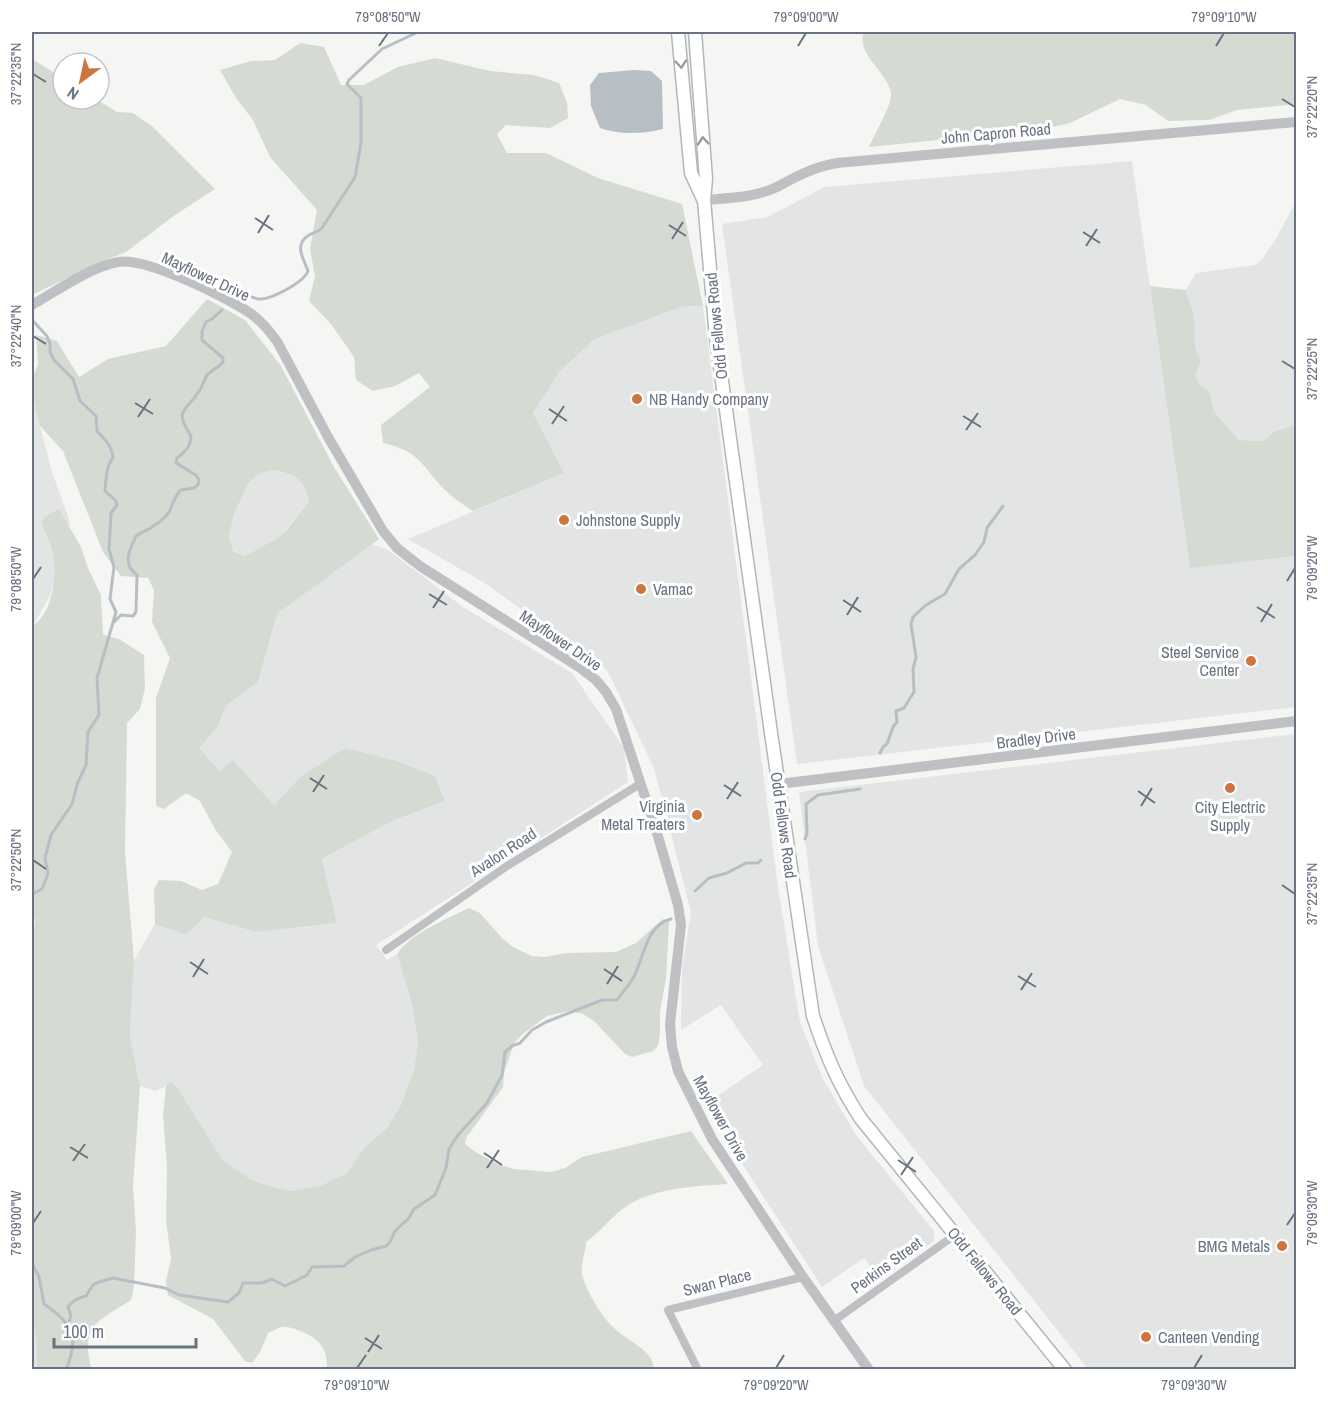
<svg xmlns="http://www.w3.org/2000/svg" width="1328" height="1401" font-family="'Archivo Narrow',sans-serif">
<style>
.built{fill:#e3e5e4}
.green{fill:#d5dad3;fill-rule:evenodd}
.water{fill:#b7bfc5}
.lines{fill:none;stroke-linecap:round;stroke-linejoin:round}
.stream{stroke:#b7bfc5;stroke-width:3}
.secondary-casing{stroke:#b3b6bb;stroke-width:15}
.minor{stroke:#bec0c4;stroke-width:8}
.tertiary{stroke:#bec0c4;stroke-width:10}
.secondary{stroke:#fff;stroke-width:12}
.oneway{stroke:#969ca6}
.ticks{fill:none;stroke:#697280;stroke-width:2}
.poi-dot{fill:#cd753c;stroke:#fff;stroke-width:2}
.labels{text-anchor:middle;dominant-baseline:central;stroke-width:6;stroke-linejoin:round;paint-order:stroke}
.street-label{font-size:16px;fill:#697280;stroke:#fff}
.poi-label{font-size:16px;fill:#697280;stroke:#fff;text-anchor:start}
.neatline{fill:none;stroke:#697280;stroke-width:2}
.ticks-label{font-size:15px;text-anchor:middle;fill:#697280}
</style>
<rect width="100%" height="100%" fill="#f5f6f3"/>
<!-- built -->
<g class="built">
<polygon points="1132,161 1190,567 1296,556 1296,707 797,764 722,224 767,217 825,187"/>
<polygon points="1296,201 1296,425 1275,431 1264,441 1239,440 1215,413 1209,391 1200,385 1195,377 1201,361 1196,354 1193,338 1194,318 1186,290 1196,273 1255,265 1262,259 1276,239"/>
<polygon points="684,306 703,306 778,887 800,1022 822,1077 856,1135 934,1231 934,1241 880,1280 864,1258 822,1287 704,1105 763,1065 721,1005 681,1030 682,969 691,912 654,768 607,670 483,582 408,539 564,473 533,413 560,371 595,339"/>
<polygon points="32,395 52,472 70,522 50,596 32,627"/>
<polygon points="274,470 288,472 298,479 307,489 309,501 287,529 276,539 245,556 232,550 229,536 234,514 249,482 260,473"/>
<polygon points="371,544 387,549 463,607 572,673 624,748 628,782 376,945 387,960 397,954 412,1004 418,1041 414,1070 410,1085 401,1105 387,1128 365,1147 347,1173 320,1186 291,1191 269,1186 250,1179 222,1159 171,1081 166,1086 155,1091 140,1086 130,1037 134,960 155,924 186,935 203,917 256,932 337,923 322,859 392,821 445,801 434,776 397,761 345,749 299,778 274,805 233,760 220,771 198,748 218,726 226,706 258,682 277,614"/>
<polygon points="1296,734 1296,1369 1088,1369 864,1086 818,946 799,792"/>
<polygon points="32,1313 37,1347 37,1369 32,1369"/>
</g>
<!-- green -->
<g class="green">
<path d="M 864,32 L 1296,32 L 1296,104 L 1237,110 L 1209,120 L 1168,121 L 1146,105 L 1120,99 L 1070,123 L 1039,130 L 869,147 C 874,135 892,105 891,94 C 889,73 855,54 864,32 Z"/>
<path d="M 300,43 L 324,47 L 341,85 L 364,85 L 398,67 L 435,58 L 490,71 L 534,75 L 559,83 L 567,103 L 568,118 L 550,128 L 506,125 L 497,134 L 507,153 L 546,153 L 598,178 L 682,204 L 703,306 L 684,306 L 595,339 L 560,371 L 533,413 L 564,473 L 473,511 C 464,505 454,499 446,491 C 421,466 422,452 383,443 L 381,425 L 430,387 L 419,373 L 395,386 L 373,391 L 356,380 L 354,357 L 331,324 L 309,301 L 315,276 L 310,249 L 317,210 L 270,157 L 253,120 L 236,98 L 220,70 L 251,61 L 275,60 Z"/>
<polygon points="32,59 63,78 63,99 96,99 117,112 133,113 153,127 215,189 175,215 126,252 103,261 32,295"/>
<path d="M 1150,286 L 1186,290 C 1188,299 1193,309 1194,318 C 1196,334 1191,347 1201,361 L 1195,377 L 1200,385 L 1209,391 L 1215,413 L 1239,440 L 1264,441 L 1275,431 L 1296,425 L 1296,556 L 1190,568 Z"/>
<path d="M 207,299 L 245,320 L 281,366 L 334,467 L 379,539 L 277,614 L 258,682 L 226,706 L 218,726 L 199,748 L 220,771 L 233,760 L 274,805 L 299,778 L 345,748 L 397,761 L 435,776 L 445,801 L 392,821 L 322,859 L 337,923 L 256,932 L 204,917 L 186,935 L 155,924 L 154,889 L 159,880 L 181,881 L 202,890 L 218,884 L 232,852 L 215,829 L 200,801 L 186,793 L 164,809 L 156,806 L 156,698 L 170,658 L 152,622 L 154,590 L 148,578 L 121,576 L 103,552 L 63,451 L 40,426 L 32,394 L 32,380 L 38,364 L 36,335 L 57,341 L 79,377 L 108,359 L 166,346 ZM 274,470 C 294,473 305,480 309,501 L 287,530 L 276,539 L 245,556 L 233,551 L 229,536 L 234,514 L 249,482 L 260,473 Z"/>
<path d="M 59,509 L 81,547 L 88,568 L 101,595 L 103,635 L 119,639 L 144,655 L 145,688 L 140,709 L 127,723 L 125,853 L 134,960 L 130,1037 L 140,1086 L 133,1187 L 136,1232 L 134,1286 L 131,1300 C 97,1322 81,1324 91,1369 L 37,1369 L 37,1347 L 32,1313 L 32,971 C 35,959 32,947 33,935 C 34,929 35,925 35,919 L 32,917 L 32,626 C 53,614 57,575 53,553 C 51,543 45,532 41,522 L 45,517 Z"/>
<path d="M 469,908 L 480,913 L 502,938 L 513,947 L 532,956 L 545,957 L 566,953 L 616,952 L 636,943 L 663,919 L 669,922 L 666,978 L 660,1012 L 660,1033 L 658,1046 L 653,1051 L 632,1057 L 625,1054 L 595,1022 L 583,1014 L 569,1011 L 547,1016 L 524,1033 L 514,1043 L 504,1073 L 503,1087 L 466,1138 L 465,1144 L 477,1153 L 500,1165 L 514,1169 L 551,1172 L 565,1168 L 582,1157 L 691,1131 L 728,1184 C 695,1186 651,1188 624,1208 C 610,1218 600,1232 586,1242 C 586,1252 580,1266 582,1275 C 586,1290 601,1316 613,1327 C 625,1340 653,1349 654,1369 L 327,1369 C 328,1349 319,1338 300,1331 C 294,1329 288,1326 282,1327 C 277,1328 273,1331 268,1333 L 260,1352 L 252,1363 L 245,1361 L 213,1319 L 168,1295 L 166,1281 L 171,1259 L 166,1220 L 167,1167 L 163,1116 L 166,1086 L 171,1081 L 176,1086 L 222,1159 L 250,1179 L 269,1186 L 291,1191 L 320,1186 L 347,1173 L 365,1147 L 387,1128 L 401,1105 L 414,1070 L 418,1041 L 412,1004 L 397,954 C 411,933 447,919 469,908 Z"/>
</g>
<!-- water -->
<path class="water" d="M 634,70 L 651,71 L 662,81 L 663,129 C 642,134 620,135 600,128 L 591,106 L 590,85 L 599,73 Z"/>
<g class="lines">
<!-- stream -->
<g class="stream">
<path d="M 232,293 C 242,289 249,298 259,299 C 271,300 304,282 308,271 C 304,259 293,245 309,235 C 314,232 317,233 322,228 L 355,177 L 361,143 L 361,98 L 347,84 L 349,80 L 382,49 L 418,32"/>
<path d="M 32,320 L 47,336 L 50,344 L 50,352 L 54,360 L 73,379 L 80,401 L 96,416 L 97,431 C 105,441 112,444 113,458 C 106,466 106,480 105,491 L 116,501 L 117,505 L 111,513 L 109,549 L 114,567 L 110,599 L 116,612 L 97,678 L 99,715 L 88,732 L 86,765 L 78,782 L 72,804 L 51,835 L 45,858 L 48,874 L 42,889 L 32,894"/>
<path d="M 114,622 L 121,615 L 133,616 L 136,612 L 137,575 C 122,564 129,551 136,536 C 146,530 162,523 169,512 C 173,505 174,496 181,490 L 194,488 L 198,485 L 199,480 L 196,475 L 176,463 L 177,458 C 185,452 191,446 191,436 C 173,408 186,413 199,391 C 203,386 204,379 208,374 C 213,369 219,367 223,362 L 223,358 L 202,340 L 202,331 L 206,322 L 212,319 L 222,310"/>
<polyline points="880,753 883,747 887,744 893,727 897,722 896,711 904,708 914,692 913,669 916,657 911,624 913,617 926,605 945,594 959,569 975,555 984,542 987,528 1003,506"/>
<polyline points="805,839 807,833 806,804 818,795 860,789"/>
<polyline points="695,891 709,878 727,873 746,863 758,863 761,860"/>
<path d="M 32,1263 L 39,1277 L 44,1304 C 73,1324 80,1336 66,1370"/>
<path d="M 68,1325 L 71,1316 L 68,1307 C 73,1300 78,1298 86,1296 L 93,1285 L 99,1282 L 113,1278 L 165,1288 L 179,1295 L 228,1302 L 239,1293 L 243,1283 L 262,1283 L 272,1279 L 285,1286 L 307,1275 L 312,1267 L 344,1266 L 355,1257 L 371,1250 L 386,1246 L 390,1242 L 395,1231 L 409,1218 L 414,1209 L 435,1195 L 446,1168 L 449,1149 L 458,1135 L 487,1103 L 502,1075 L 505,1052 L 512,1046 L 520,1043 L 532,1030 L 546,1022 L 602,1000 L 617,1000 C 623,991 632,983 636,972 C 644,954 648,924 671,919"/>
</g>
<defs>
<g id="secondary">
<polyline points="678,32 691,173 703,199"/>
<path d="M 695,32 L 706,179 L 704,200 L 716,338 L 771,733 L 813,1016 C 826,1055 838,1084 861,1119 L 1065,1370"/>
</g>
</defs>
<!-- secondary casing -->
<use href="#secondary" class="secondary-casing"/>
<!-- minor -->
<g class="minor">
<polyline points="386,950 507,866 640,784"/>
<polyline points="835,1320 955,1235"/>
<polyline points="698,1370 668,1310 803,1277"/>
</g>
<!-- tertiary -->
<g class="tertiary">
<path d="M 704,200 C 728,198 754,198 777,187 C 797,176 814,167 837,163 L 1296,122"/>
<path d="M 32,305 C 55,292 92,266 118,262 C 146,257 230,298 254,316 C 264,324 271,333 278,343 L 328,437 L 383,531 L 397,548 L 420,566 L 579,667 L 596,680 L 606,692 L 616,709 L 657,833 L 678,905 L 681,925 L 670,1024 L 672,1047 L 678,1071 L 712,1139 L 803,1277 L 869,1370"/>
<polyline points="779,784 1296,721"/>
</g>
<!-- secondary -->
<use href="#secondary" class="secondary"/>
</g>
<!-- one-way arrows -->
<defs><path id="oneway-chevron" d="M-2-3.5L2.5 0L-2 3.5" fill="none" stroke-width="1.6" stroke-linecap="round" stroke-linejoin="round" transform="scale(1.5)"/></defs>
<g class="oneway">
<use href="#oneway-chevron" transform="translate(681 64) rotate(85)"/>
<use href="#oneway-chevron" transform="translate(703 141) rotate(-95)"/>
</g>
<!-- ticks -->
<path class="ticks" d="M 379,46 L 388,33M 798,46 L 806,33M 1216,46 L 1224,33M 33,74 L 46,82M 1282,99 L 1295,107M 255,218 L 273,230M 669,225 L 686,236M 1083,232 L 1100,243M 258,233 L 269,215M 672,239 L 683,222M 1086,246 L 1097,229M 33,336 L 46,344M 1282,361 L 1295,369M 135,403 L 153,414M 549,409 L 567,421M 963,416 L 981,427M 138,417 L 150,399M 552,424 L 564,406M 966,430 L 978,413M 33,579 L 41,567M 1287,581 L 1295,568M 429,594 L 447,605M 843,600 L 861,612M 1257,607 L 1275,618M 433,608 L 444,591M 847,615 L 858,597M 1261,622 L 1272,604M 310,778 L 327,789M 724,785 L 741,796M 1138,791 L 1155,803M 313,792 L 324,775M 727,799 L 738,782M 1141,806 L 1152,788M 33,860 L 46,869M 1282,885 L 1295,894M 190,962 L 208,974M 604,969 L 622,981M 1018,976 L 1036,987M 193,977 L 204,959M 607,984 L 618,966M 1021,990 L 1032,973M 70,1147 L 88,1158M 484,1153 L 502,1165M 898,1160 L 916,1172M 73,1161 L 85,1144M 487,1168 L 499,1150M 901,1175 L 913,1157M 33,1223 L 41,1211M 1287,1225 L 1295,1213M 365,1338 L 382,1349M 368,1352 L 379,1335M 357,1368 L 366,1355M 776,1368 L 784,1355M 1194,1368 L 1202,1355"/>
<!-- markers -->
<g class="poi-dot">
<circle cx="637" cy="399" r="6"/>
<circle cx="564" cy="520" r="6"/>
<circle cx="641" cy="589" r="6"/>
<circle cx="1251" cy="661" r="6"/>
<circle cx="1230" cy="788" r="6"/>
<circle cx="697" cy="815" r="6"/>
<circle cx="1282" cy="1246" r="6"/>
<circle cx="1146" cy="1337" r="6"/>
</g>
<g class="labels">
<!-- street labels -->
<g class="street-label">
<text transform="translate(996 133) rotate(-5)">John Capron Road</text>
<text transform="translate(206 276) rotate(25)">Mayflower Drive</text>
<text transform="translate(716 326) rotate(-96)">Odd Fellows Road</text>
<text transform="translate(561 640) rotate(34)">Mayflower Drive</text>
<text transform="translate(1036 738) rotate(-7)">Bradley Drive</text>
<text transform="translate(784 825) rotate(82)">Odd Fellows Road</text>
<text transform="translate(503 852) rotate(-33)">Avalon Road</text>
<text transform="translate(721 1118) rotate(61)">Mayflower Drive</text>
<text transform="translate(886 1265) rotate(-36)">Perkins Street</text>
<text transform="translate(985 1271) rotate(51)">Odd Fellows Road</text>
<text transform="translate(717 1282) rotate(-14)">Swan Place</text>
</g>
<!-- poi labels -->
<g class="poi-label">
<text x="649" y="399">NB Handy Company</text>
<text x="576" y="520">Johnstone Supply</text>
<text x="653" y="589">Vamac</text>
<text x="1239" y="652" text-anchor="end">Steel Service<tspan x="1239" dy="18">Center</tspan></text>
<text x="685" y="806" text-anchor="end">Virginia<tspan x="685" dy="18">Metal Treaters</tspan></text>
<text x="1230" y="807" text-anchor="middle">City Electric<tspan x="1230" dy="18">Supply</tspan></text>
<text x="1270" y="1246" text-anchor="end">BMG Metals</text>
<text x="1158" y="1337">Canteen Vending</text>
</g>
</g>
<!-- border -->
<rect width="1328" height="1401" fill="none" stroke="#ffffff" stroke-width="66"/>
<!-- north arrow -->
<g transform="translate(81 81) rotate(213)"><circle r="28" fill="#ffffff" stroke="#c3c7cc" stroke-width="1.5"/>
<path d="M0-4.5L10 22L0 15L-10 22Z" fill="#cd753c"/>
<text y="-9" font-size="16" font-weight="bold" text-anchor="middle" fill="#697280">N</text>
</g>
<!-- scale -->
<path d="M54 1338v9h142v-9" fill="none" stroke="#697280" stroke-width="3"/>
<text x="63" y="1338" font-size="18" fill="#697280" stroke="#ffffff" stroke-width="4.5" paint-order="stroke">100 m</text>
<rect x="33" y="33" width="1262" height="1335" class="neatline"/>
<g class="ticks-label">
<text x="388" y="22">79°08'50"W</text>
<text x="806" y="22">79°09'00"W</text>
<text x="1224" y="22">79°09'10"W</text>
<text transform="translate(16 74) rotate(-90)" y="5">37°22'35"N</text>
<text transform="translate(1312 107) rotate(-90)" y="5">37°22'20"N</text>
<text transform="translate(16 336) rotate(-90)" y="5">37°22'40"N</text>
<text transform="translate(1312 369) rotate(-90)" y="5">37°22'25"N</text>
<text transform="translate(1312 568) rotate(-90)" y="5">79°09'20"W</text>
<text transform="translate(16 579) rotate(-90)" y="5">79°08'50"W</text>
<text transform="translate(16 860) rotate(-90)" y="5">37°22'50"N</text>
<text transform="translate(1312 894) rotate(-90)" y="5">37°22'35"N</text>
<text transform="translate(1312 1213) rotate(-90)" y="5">79°09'30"W</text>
<text transform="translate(16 1223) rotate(-90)" y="5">79°09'00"W</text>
<text x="357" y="1390">79°09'10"W</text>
<text x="776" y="1390">79°09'20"W</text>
<text x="1194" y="1390">79°09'30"W</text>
</g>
</svg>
